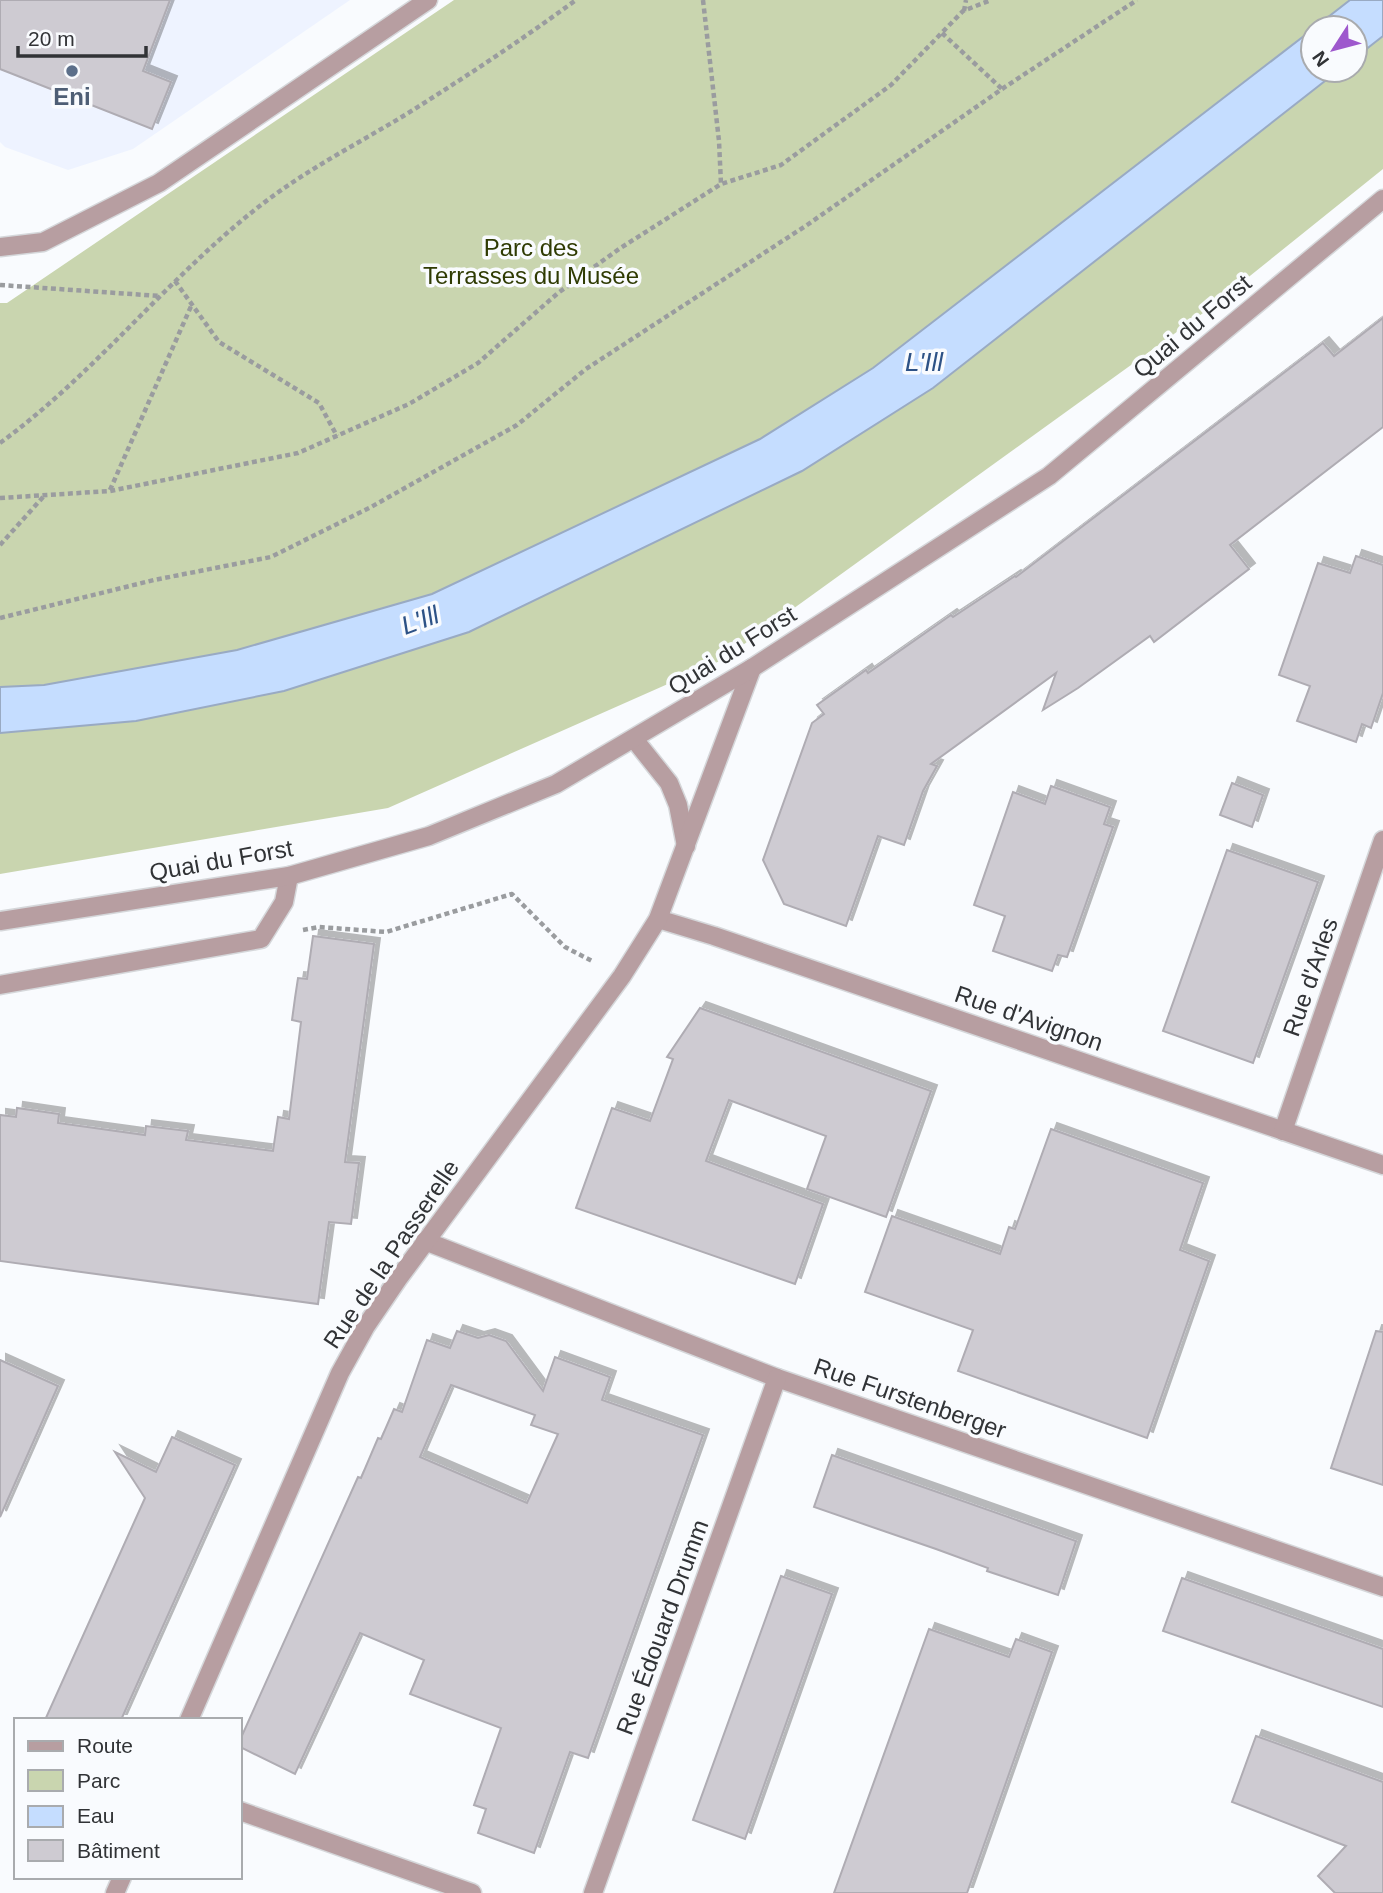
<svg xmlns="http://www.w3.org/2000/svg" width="1383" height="1893" font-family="Arial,sans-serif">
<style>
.built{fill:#eef3ff}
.green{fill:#c9d5af}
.water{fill:#c5ddff;stroke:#99aac3;stroke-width:2}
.building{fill:#cecbd2;stroke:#afacb3;stroke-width:2;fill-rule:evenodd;filter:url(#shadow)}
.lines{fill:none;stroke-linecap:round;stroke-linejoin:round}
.service-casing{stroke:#d5d7da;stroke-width:21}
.minor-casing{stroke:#d5d7da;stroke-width:21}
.tertiary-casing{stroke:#d5d7da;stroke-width:21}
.path{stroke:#9a9c9f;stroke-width:4.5;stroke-dasharray:5 3.5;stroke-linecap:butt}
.service{stroke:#b79ea1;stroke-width:18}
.minor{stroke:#b79ea1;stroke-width:18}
.tertiary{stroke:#b79ea1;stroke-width:18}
.service-dot{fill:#5c6f8a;stroke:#f9fbfe;stroke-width:2.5}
.labels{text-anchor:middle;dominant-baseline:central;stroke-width:7;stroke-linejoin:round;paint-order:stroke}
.service-label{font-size:24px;font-weight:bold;fill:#4e5e75;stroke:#f9fbfe}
.park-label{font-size:24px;fill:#2f3b03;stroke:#f9fbfe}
.street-label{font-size:24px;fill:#313336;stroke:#f9fbfe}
.water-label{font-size:26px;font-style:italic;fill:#2d5286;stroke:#f9fbfe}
</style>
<defs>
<filter id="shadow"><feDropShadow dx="6" dy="-6" stdDeviation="0" flood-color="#0004"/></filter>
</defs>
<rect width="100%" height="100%" fill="#f9fbfe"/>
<!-- built -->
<polygon class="built" points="0,0 350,0 133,149 68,170 5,147 0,142"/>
<!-- green -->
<g class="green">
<polygon points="454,0 1350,0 873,368 760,439 432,594 237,650 44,685 0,687 0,303 7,303"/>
<polygon points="1383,36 1383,169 1210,308 722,660 388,808 0,874 0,733 136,721 284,691 469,632 933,388 1339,70 1355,70 1355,58"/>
</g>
<!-- water -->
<g class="water">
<polygon points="1350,0 1383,0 1383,36 1355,58 1355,28 1314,28"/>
<polygon points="1313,29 1313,70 1339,70 933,388 802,471 469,632 284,691 136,721 0,733 0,687 44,685 237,650 432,594 760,439 873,368"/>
</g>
<!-- building -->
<g class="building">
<polygon points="0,0 170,0 143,71 171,82 152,129 0,69"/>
<polygon points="1383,318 1383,427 1230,545 1249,569 1154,642 1150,636 1078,688 1043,710 1056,673 931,764 937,766 923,791 904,845 878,836 846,926 784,904 763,860 812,723 824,714 817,705 866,670 868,673 951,615 953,617 1015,576 1016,577 1323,343 1334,356"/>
<polygon points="1356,556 1383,565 1383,693 1371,728 1362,724 1356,742 1297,721 1310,686 1279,675 1318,563 1350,573"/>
<polygon points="1232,783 1263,795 1252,827 1220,815"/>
<polygon points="1051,786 1110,807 1104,824 1113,827 1067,957 1058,955 1052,971 993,951 1005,916 974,905 1013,792 1045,804"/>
<polygon points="1227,850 1318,882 1253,1063 1163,1031"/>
<polygon points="313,936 374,944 345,1162 359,1163 351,1224 329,1222 318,1304 0,1261 0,1115 16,1117 17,1108 59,1114 58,1123 145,1135 146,1126 188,1131 186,1140 273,1151 278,1117 289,1119 301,1022 292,1020 295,998 298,978 307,979"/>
<polygon points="700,1008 931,1091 886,1217 807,1189 826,1136 729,1100 706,1161 823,1204 795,1284 576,1208 612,1108 650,1121 673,1059 667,1057"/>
<polygon points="1051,1129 1203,1183 1180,1250 1209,1261 1147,1438 958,1371 973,1330 865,1292 892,1216 1000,1254 1009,1227 1015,1229"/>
<path d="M 457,1331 L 478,1338 L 489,1335 L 506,1341 L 543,1391 L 555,1357 L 610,1377 L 602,1400 L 703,1435 L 588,1758 L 570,1752 L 534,1853 L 478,1833 L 486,1809 L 474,1805 L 501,1728 L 410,1694 L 424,1660 L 360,1633 L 295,1774 L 240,1747 L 240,1740 L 358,1477 L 361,1478 L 378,1438 L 381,1439 L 394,1409 L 402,1412 L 427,1340 L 450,1348 ZM 451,1385 L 535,1415 L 531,1425 L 558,1434 L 527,1503 L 420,1457 Z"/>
<polygon points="1376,1331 1383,1332 1383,1485 1331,1468"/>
<polygon points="0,1360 58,1386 0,1517"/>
<polygon points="172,1437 235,1465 121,1720 45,1720 145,1498 115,1452 156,1472"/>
<polygon points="832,1455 1076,1541 1058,1595 987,1571 988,1568 936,1549 814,1507"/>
<polygon points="781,1576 832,1594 745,1839 693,1820"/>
<polygon points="1182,1578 1383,1649 1383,1707 1163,1631"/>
<polygon points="929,1629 1009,1657 1016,1639 1052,1652 967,1893 834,1893"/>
<polygon points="1256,1736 1383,1782 1383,1893 1335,1893 1318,1876 1346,1846 1232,1802"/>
</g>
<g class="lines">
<defs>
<polyline id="service" points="0,985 261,939 284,902 289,876"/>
<g id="minor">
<polyline points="0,247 43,242 159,183 428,0"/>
<polyline points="634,739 669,783 678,805 686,846"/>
<polyline points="658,919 714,936 1383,1165"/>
<polyline points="1283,1131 1383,840"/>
<polyline points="425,1241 777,1378 1383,1587"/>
<polyline points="189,1720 340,1373 366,1326 398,1279 622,976 658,919 752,668"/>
<polyline points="240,1811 472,1893"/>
<polyline points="115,1893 122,1877"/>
<polyline points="593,1893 777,1378"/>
</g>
<polyline id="tertiary" points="0,921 289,876 429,836 556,784 752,668 1049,476 1383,199"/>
</defs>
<!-- service casing -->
<use href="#service" class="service-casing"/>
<!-- minor casing -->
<use href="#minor" class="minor-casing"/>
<!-- tertiary casing -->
<use href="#tertiary" class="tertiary-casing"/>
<!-- path -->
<g class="path">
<polyline points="703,0 719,141 721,184"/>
<polyline points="964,11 966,0"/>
<polyline points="942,33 1002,89"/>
<polyline points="175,281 219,342 319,403 337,436"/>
<polyline points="0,285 160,296"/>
<path d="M 0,443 C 96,373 168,277 261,205 C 306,170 357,144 405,115 C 464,78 520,41 576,0"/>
<polyline points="110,490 192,304"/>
<polyline points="0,498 110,491 298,453 409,404 478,363 558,293 619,249 721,184 781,165 891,85 963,11 991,0"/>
<polyline points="0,545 44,496"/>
<polyline points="0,618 154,580 271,557 371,507 517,425 586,369 807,225 1002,89 1137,0"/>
<polyline points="303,930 319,927 386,932 512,894 565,947 594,962"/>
</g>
<!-- service -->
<use href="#service" class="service"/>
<!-- minor -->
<use href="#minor" class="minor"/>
<!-- tertiary -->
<use href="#tertiary" class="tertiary"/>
</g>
<!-- markers -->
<circle class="service-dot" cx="72" cy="71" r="7"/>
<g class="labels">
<!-- service labels -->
<g class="service-label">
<text x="72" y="96">Eni</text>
</g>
<!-- park labels -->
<g class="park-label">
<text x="531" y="247">Parc des<tspan x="531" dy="28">Terrasses du Musée</tspan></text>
</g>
<!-- street labels -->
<g class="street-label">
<text transform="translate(1192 326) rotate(-40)">Quai du Forst</text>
<text transform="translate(732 650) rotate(-32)">Quai du Forst</text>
<text transform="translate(221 860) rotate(-10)">Quai du Forst</text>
<text transform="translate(1310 977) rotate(-71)">Rue d'Arles</text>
<text transform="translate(1029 1018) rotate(19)">Rue d'Avignon</text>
<text transform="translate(391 1254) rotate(-56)">Rue de la Passerelle</text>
<text transform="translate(910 1398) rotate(19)">Rue Furstenberger</text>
<text transform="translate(662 1627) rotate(-70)">Rue Édouard Drumm</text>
</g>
<!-- water labels -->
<g class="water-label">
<text x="924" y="362">L'Ill</text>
<text transform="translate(420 620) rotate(-20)">L'Ill</text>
</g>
</g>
<!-- legend -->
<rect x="14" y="1718" width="228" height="161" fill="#f9fbfe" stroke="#a9abae" stroke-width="2"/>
<rect x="28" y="1741" width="35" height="10" fill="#b79ea1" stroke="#a9abae" stroke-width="2"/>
<text x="77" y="1753" font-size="21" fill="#313336">Route</text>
<rect x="28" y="1770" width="35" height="21" fill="#c9d5af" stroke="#a9abae" stroke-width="2"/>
<text x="77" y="1788" font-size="21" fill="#313336">Parc</text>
<rect x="28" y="1806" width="35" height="21" fill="#c5ddff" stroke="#a9abae" stroke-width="2"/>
<text x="77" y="1823" font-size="21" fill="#313336">Eau</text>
<rect x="28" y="1840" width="35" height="21" fill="#cecbd2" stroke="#a9abae" stroke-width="2"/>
<text x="77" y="1858" font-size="21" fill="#313336">Bâtiment</text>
<!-- north arrow -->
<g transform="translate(1334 49) rotate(234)"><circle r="33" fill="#f9fbfe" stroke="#a9abae" stroke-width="2"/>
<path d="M0-5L12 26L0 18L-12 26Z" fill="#9e58cd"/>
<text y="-10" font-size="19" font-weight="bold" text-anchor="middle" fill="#313336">N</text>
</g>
<!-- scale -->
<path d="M18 46v10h128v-10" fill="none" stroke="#313336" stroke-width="3.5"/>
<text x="28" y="46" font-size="21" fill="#313336" stroke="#f9fbfe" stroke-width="5" paint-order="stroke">20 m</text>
</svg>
